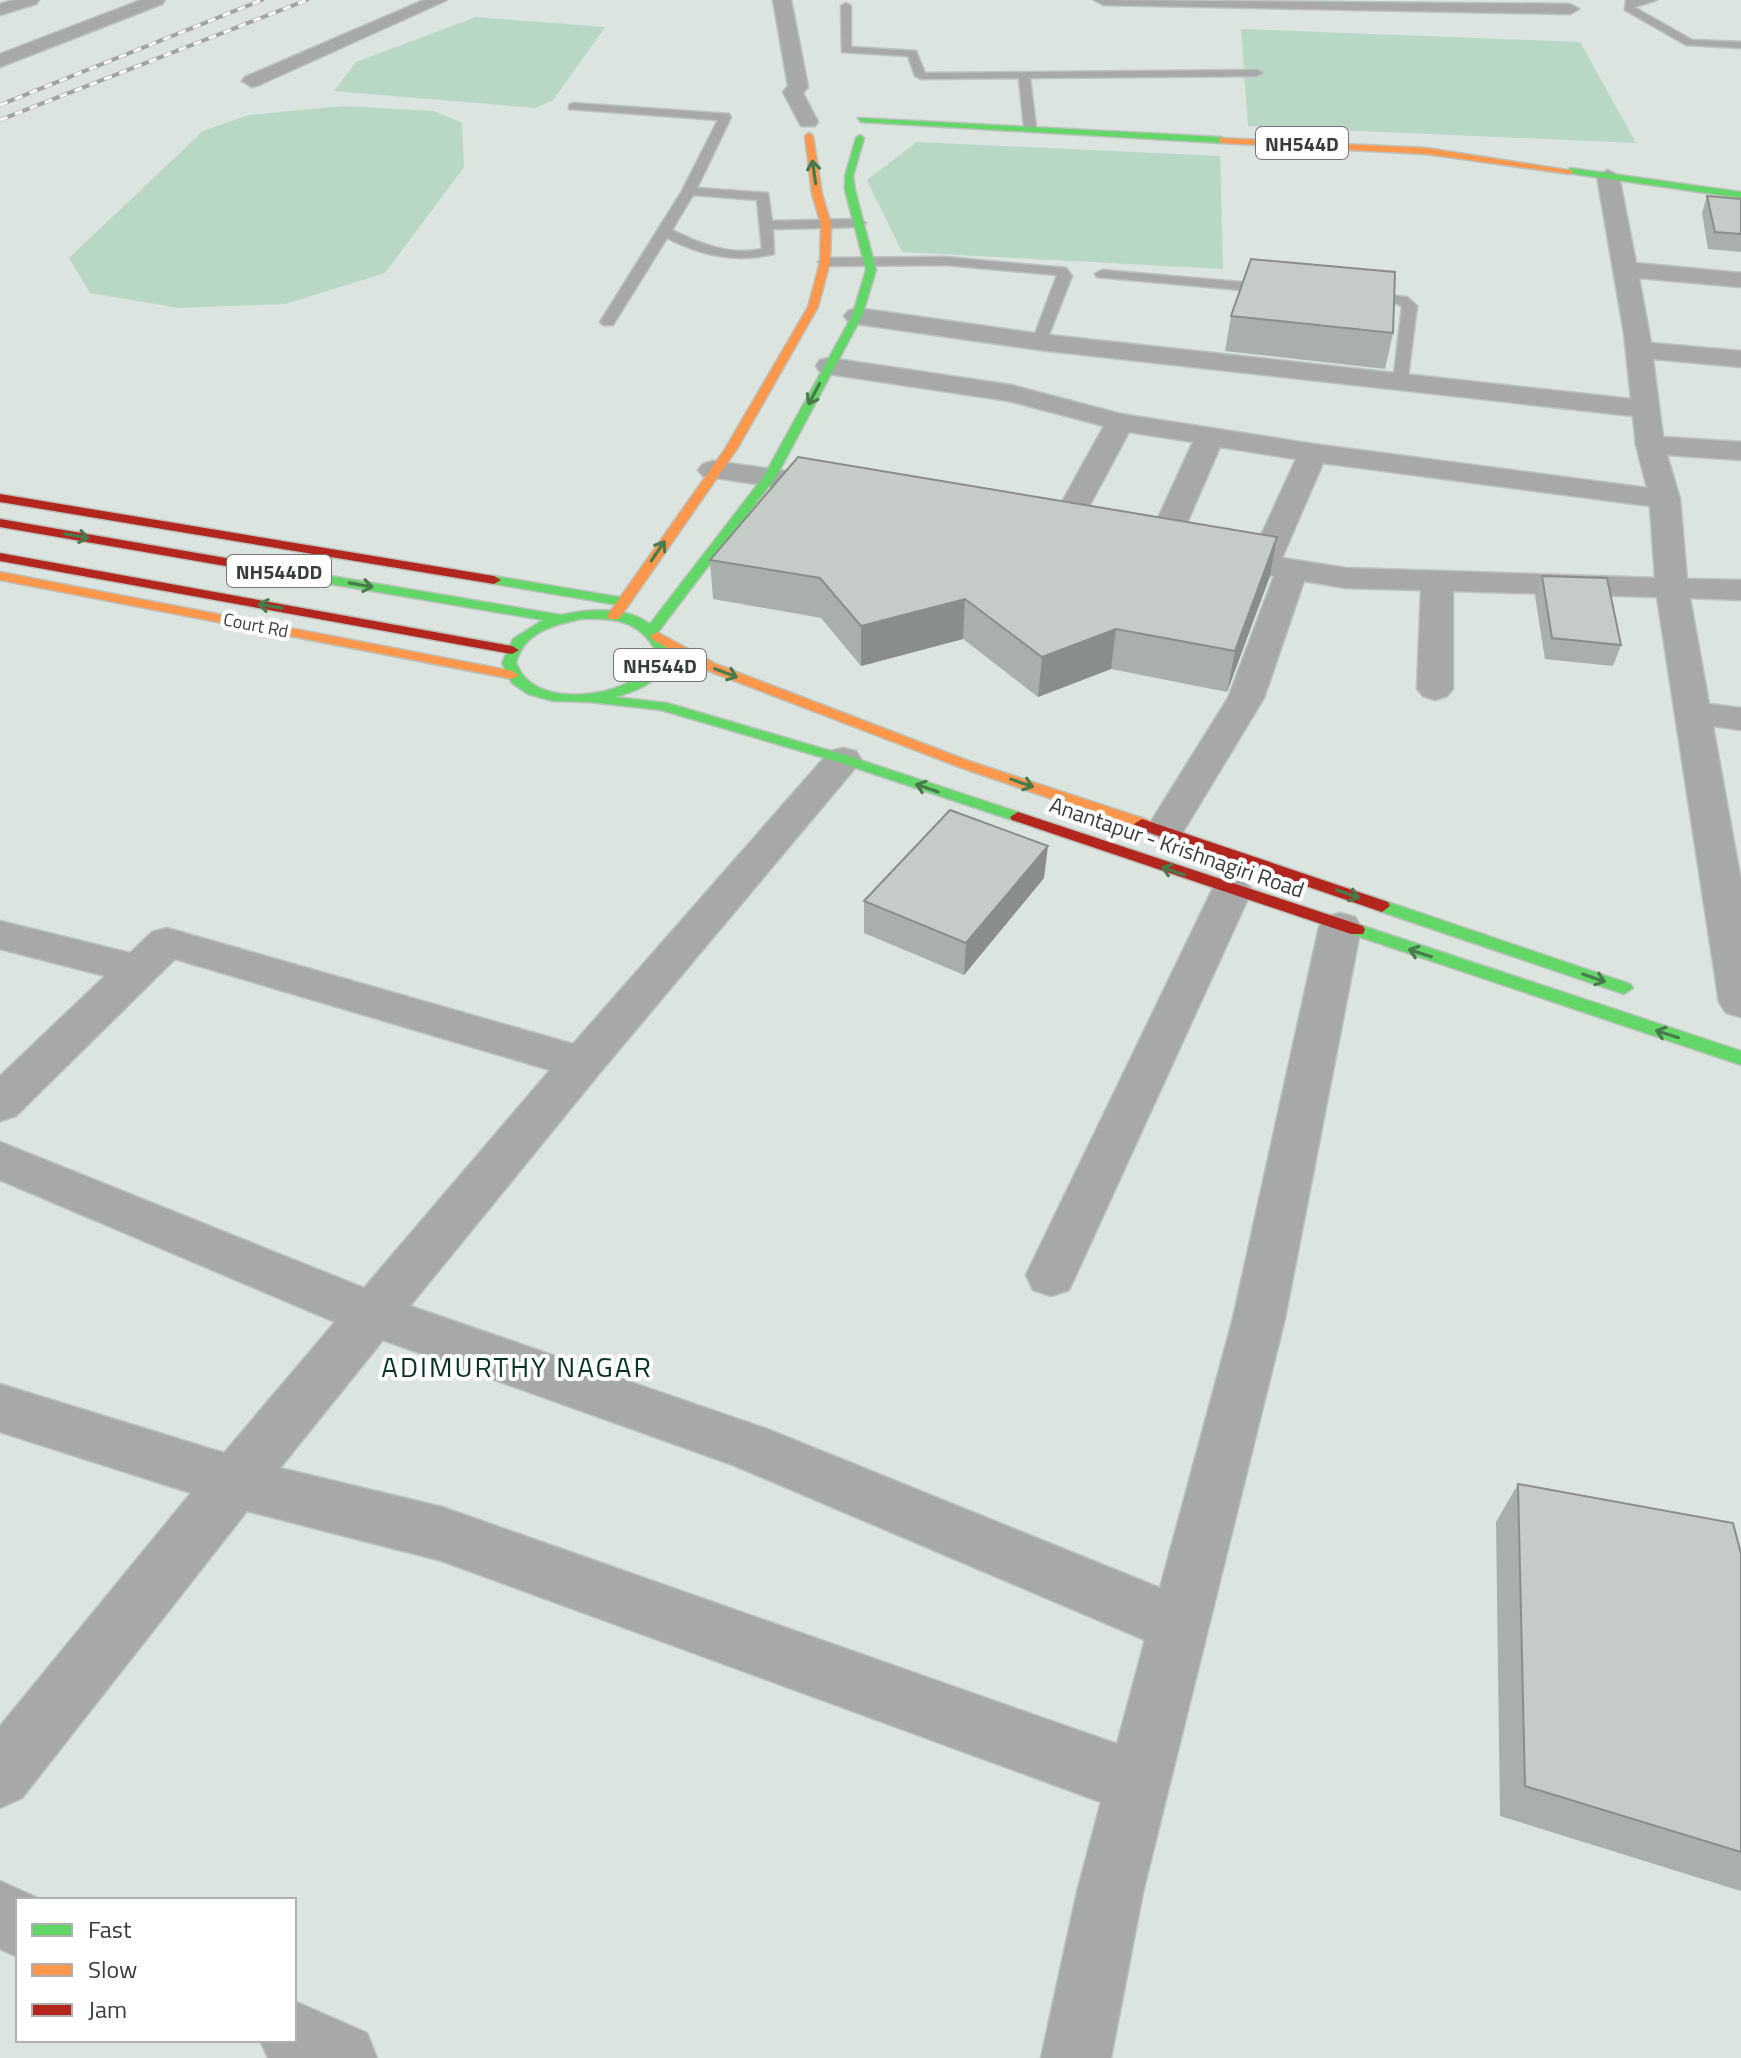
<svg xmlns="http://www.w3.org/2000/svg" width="1741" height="2058" font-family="'Titillium Web',sans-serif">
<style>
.green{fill:#b8d7c5}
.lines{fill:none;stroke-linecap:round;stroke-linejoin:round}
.lane-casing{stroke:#bcc2be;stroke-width:3}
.street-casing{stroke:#bcc2be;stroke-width:3}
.fast-casing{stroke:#bcc2be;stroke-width:3}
.slow-casing{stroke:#bcc2be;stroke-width:3}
.jam-casing{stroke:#bcc2be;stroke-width:3}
.lane{fill:#a6a9a7;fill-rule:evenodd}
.street{fill:#a6a9a7;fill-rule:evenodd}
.fast{fill:#63d668;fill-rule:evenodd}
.slow{fill:#ff974d;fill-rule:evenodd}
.jam{fill:#b3261e;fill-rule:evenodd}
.rail-casing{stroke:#a1a4a3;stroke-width:4}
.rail{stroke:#fff;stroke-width:3;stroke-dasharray:8;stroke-linecap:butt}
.wall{fill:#a9afab}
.shaded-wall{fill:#8a8e8b}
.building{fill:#c5cbc7;stroke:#8a8e8b;stroke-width:2}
.oneway{stroke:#497a4c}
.labels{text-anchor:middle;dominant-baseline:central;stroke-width:8;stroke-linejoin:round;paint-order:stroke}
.far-street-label{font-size:18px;fill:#373d3a;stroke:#fff}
.shield{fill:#fff;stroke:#737775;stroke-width:2}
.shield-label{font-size:20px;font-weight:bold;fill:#373d3a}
.street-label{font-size:22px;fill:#373d3a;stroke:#fff}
.near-neighbourhood-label{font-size:28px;letter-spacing:2px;fill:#063420;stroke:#fff}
</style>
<rect width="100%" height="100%" fill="#dce4df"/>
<!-- green -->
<g class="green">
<polygon points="476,17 605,27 553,100 536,108 334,91 356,62"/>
<polygon points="1241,29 1580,42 1636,143 1248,126"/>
<polygon points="344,106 434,111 462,123 464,167 385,273 285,304 179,308 90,293 69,258 203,131 249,115"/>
<polygon points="917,142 1220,156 1223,269 902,252 867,180"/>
</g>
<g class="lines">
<defs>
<g id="lane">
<polygon points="1626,0 1657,0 1634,7 1692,40 1741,42 1741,48 1686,45 1625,10"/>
<polygon points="846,3 851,6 851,47 916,51 925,73 1257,70 1263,73 1257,76 1030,78 1036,127 1030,131 1024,127 1019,78 921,79 915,76 908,56 842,52 841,6"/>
<path d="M 573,103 L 729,114 L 731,117 L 697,188 L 768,193 L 772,221 L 859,219 L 866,223 L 859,227 L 773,229 L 774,254 C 736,263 702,256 667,238 L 613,325 L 603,325 L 600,322 L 682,191 L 718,120 L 569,109 L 569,105 ZM 693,195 L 757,200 L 762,249 C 730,256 700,244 672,230 Z"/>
<polygon points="945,257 1066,268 1072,276 1045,345 1040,347 1032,342 1057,275 945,265 825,266 818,262 825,258"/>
<polygon points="1102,270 1274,285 1281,289 1274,293 1097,277 1095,274"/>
<polygon points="1361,292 1407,297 1417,306 1407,385 1395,385 1393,382 1402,307 1398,304 1356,299 1356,293"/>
</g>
<g id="street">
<polygon points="13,0 39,0 36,4 0,15 0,4"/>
<polygon points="141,0 165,0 162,4 0,67 0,54"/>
<polygon points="424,0 447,0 259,85 252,87 242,81 245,77"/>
<polygon points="773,0 791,0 808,87 803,93 818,122 815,126 801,126 783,92 788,86"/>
<polygon points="1094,0 1570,4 1579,9 1570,14 1103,5"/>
<path d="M 1608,170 L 1619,176 L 1636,263 L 1741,273 L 1741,287 L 1639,278 L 1651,343 L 1741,351 L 1741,367 L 1653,359 L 1663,437 L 1741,442 L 1741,460 L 1667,455 L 1680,499 L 1687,579 L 1741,580 L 1741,600 L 1690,598 L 1709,704 L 1741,708 L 1741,730 L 1713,726 L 1741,881 L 1741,1017 L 1726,1013 L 1719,1002 L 1657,597 L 1453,591 L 1453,689 L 1447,696 L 1435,700 L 1423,696 L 1417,689 L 1421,590 L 1346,588 L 1304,581 L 1264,698 L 1178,840 L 1164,843 L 1150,840 L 1145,831 L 1228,698 L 1274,576 L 1201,563 L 1196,556 L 1201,549 L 1212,547 L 1253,553 L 1296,459 L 1220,447 L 1177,546 L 1172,553 L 1161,555 L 1150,553 L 1145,546 L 1193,442 L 1129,432 L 1078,527 L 1074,534 L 1063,536 L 1052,534 L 1048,527 L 1104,426 L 1009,401 L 829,374 L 820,372 L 816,366 L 820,360 L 829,358 L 1011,385 L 1121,414 L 1313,444 L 1647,488 L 1636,445 L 1633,416 L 1040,350 L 857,324 L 848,321 L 844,316 L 848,311 L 857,308 L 1040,334 L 1631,399 L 1624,333 L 1597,176 ZM 1323,463 L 1650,506 L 1655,578 L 1346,568 L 1282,558 Z"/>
<polygon points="713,461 814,475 825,478 829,484 825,490 814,493 703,476 698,470 703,464"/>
<path d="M 843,748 L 856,751 L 861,759 L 856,767 L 598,1075 L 410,1306 L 767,1429 L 1160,1588 L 1233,1318 L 1319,927 L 1325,917 L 1340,913 L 1355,917 L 1361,927 L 1285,1318 L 1143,1892 L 1111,2058 L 1041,2058 L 1077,1892 L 1101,1802 L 442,1561 L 247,1511 L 22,1798 L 0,1808 L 0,1726 L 191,1493 L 0,1432 L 0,1384 L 224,1453 L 335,1322 L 0,1180 L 0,1142 L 364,1288 L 550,1070 L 175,959 L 16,1116 L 0,1121 L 0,1076 L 105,976 L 0,949 L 0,921 L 130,953 L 152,932 L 167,928 L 573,1044 L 830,751 ZM 383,1340 L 733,1465 L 1145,1640 L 1117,1744 L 442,1507 L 280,1468 Z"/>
<polygon points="1232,877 1246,881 1252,890 1076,1275 1069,1290 1051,1296 1033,1290 1026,1275 1212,890 1218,881"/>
<polygon points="0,1881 42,1900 18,1900 18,1957 0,1949"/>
<polygon points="294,2001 367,2033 377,2058 268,2058 260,2040 294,2040"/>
</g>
<g id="fast">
<polygon points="858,118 1221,137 1225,140 1221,143 861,122"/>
<path d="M 860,135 L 864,138 L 853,176 L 855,190 L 876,270 L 862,316 L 776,477 L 658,632 L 671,653 C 663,680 641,690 615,697 L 667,703 L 848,756 L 1024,814 L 1026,817 L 1018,822 L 838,762 L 661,710 L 589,702 L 553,701 L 528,694 L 512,683 L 502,663 L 513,639 L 543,620 L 319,582 L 312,578 L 319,574 L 561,615 C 589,609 625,606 650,624 L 764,476 L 852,316 L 866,270 L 845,190 L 845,176 L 856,138 ZM 581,619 C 615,618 640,620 657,653 C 644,692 569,705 536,686 C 525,680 521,673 516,663 C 524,632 553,625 581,619 Z"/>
<polygon points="1570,168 1741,192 1741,198 1567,173"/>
<polygon points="494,576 624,598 631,602 624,606 489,583 489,577"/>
<polygon points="1382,900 1630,984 1633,988 1624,994 1618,992 1376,910 1374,906"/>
<polygon points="1357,924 1741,1051 1741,1065 1351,934 1349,930 1351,926"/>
</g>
<g id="slow">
<polygon points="809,133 813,136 822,194 831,224 830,262 818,307 737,449 619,619 609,619 607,616 725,449 808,307 820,262 821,224 812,194 805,136"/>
<polygon points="1218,138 1426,148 1574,171 1570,174 1426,154 1221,143"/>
<polygon points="0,572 512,671 519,675 512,679 0,580"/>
<polygon points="657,632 716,664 969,761 1148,820 1150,824 1142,829 1136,828 959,767 706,670 652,639 650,636"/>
</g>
<g id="jam">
<polygon points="0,494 494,576 501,580 494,584 0,502"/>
<polygon points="0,519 319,574 326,578 319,582 0,527"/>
<polygon points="0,553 512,646 519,650 512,654 0,561"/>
<polygon points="1018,812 1363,926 1365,930 1363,934 1351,934 1012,820 1010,817"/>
<polygon points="1142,819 1388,902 1390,906 1382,912 1376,910 1136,828 1134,824"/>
</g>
</defs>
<!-- lane casing -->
<use href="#lane" class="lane-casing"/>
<!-- street casing -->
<use href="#street" class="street-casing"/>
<!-- fast casing -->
<use href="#fast" class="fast-casing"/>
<!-- slow casing -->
<use href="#slow" class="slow-casing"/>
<!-- jam casing -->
<use href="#jam" class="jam-casing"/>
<!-- lane -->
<use href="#lane" class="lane"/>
<!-- street -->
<use href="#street" class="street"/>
<!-- fast -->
<use href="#fast" class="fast"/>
<!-- slow -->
<use href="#slow" class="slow"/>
<!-- jam -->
<use href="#jam" class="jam"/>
<defs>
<g id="rail">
<polyline points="0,105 262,0"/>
<polyline points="0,120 307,0"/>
</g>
</defs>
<!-- rail casing -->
<use href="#rail" class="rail-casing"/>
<!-- rail -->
<use href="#rail" class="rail"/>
</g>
<!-- wall -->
<g class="wall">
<polygon points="1707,196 1741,199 1741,252 1708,249 1702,213"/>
<polygon points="1231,316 1393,333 1385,369 1225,351"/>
<polygon points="710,560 1270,576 1227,692 1111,669 1038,697 963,639 861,666 821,618 713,599"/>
<polygon points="1542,576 1621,645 1613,666 1545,659 1535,596"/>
<polygon points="1044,878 964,975 864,933 864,901"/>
<polygon points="1518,1484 1741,1554 1741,1891 1500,1816 1496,1522"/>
</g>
<!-- shaded-wall -->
<g class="shaded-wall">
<polygon points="1277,537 1270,576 1227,692 1235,651"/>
<polygon points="965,599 963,639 861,666 861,626"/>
<polygon points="1116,629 1111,669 1038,697 1042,657"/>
<polygon points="1048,846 1044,878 964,975 966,943"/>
</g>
<!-- building -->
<g class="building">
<polygon points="1707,196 1741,199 1741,234 1715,232"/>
<polygon points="1251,259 1395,272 1393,333 1231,316"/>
<polygon points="798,457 1277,537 1235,651 1116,629 1042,657 965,599 861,626 820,578 710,560"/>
<polygon points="1542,576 1607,578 1621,645 1552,638"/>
<polygon points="950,810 1048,846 966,943 864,901"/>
<polygon points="1518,1484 1733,1523 1741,1554 1741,1852 1525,1786"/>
</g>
<!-- one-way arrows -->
<defs><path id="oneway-shaft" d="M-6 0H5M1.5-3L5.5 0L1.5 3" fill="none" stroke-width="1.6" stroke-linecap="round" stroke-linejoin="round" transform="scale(2)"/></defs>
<g class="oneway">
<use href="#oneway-shaft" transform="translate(814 172) rotate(-98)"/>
<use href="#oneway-shaft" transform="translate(814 394) rotate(118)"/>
<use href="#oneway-shaft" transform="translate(77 536) rotate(10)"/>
<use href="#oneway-shaft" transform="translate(658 551) rotate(-56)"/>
<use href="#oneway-shaft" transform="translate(361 585) rotate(10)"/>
<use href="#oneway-shaft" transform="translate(270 606) rotate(-170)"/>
<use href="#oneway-shaft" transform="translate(726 673) rotate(21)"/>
<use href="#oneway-shaft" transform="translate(1022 783) rotate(19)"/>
<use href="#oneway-shaft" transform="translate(927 788) rotate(-161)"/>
<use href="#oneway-shaft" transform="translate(1173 871) rotate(-161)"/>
<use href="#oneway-shaft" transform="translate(1348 894) rotate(19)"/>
<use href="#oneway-shaft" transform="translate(1420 953) rotate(-162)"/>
<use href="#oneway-shaft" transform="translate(1594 978) rotate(19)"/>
<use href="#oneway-shaft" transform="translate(1667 1034) rotate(-162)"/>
</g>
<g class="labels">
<!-- far-street labels -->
<g class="far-street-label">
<text transform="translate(256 625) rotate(11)">Court Rd</text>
</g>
<!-- shield labels -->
<g class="shield">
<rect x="1256" y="127" width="92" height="32" rx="6"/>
<rect x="227" y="555" width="104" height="32" rx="6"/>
<rect x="614" y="649" width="92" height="32" rx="6"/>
</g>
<g class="shield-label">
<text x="1302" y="143">NH544D</text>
<text x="279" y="571">NH544DD</text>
<text x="660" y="665">NH544D</text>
</g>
<!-- street labels -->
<g class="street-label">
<text transform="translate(1177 847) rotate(19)">Anantapur - Krishnagiri Road</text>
</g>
<!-- near-neighbourhood labels -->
<g class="near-neighbourhood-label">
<text x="517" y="1366">ADIMURTHY NAGAR</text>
</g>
</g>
<!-- legend -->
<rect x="16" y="1898" width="280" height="144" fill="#ffffff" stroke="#afb1b0" stroke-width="2"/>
<rect x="32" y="1924" width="40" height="12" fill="#63d668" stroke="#afb1b0" stroke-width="2"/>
<text x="88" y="1938" font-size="24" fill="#373d3a">Fast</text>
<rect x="32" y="1964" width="40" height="12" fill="#ff974d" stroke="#afb1b0" stroke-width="2"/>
<text x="88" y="1978" font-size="24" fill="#373d3a">Slow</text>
<rect x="32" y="2004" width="40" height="12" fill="#b3261e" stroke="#afb1b0" stroke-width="2"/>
<text x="88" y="2018" font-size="24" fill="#373d3a">Jam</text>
</svg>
